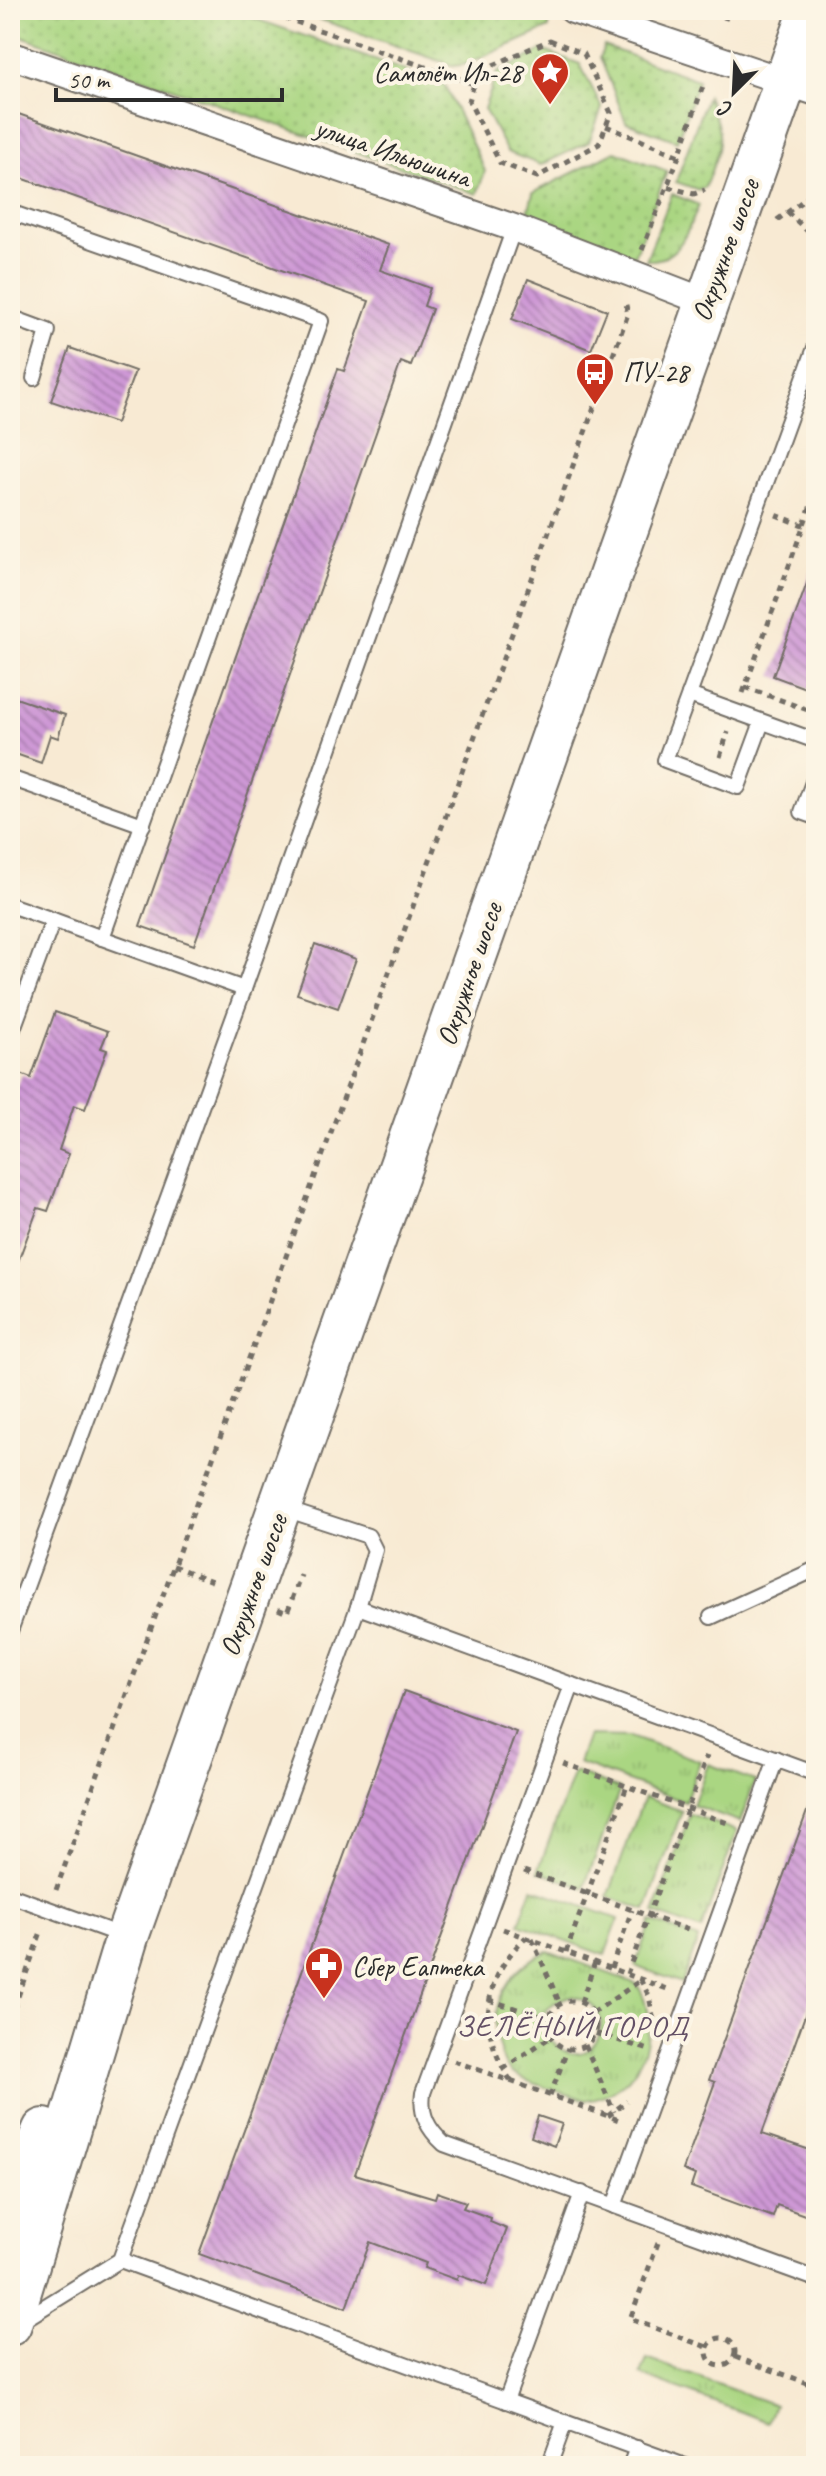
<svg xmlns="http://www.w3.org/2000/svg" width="826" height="2476" font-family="Caveat,sans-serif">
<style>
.grass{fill:url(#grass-dots);stroke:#6a8056;stroke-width:2}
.park{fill:url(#park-tufts);stroke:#6a8056;stroke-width:2;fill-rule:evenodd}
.building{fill:url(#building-back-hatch)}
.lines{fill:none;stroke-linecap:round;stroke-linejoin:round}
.service-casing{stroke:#736e66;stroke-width:18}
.minor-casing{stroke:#736e66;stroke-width:30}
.primary-casing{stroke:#736e66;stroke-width:46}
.path{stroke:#736e66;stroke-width:5;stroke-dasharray:6 6;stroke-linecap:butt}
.service{stroke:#fff;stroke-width:14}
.minor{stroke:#fff;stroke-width:26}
.primary{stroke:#fff;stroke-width:42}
.labels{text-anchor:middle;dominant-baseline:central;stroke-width:8;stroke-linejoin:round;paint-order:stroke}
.poi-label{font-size:28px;fill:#2b2b2b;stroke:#fcf5e5;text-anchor:start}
.street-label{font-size:28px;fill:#2b2b2b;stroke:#fcf5e5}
.neighbourhood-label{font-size:30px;letter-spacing:2px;fill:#645166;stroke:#fcf5e5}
</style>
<defs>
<pattern id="grass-dots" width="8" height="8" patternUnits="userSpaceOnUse" patternTransform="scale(2)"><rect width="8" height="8" fill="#aad682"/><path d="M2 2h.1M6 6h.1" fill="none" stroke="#92b870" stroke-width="1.8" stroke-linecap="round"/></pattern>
<pattern id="park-tufts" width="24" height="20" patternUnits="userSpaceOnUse" patternTransform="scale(2)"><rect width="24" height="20" fill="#aad682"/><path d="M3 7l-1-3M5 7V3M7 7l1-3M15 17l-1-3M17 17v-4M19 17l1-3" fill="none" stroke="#92b870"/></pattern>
<pattern id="building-back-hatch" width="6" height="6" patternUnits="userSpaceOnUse" patternTransform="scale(2)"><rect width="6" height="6" fill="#ce98d5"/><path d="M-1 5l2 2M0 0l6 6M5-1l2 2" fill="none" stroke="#a77cad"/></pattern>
</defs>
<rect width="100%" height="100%" fill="#fcf5e5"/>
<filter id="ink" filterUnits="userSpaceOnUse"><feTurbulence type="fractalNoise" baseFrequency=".0125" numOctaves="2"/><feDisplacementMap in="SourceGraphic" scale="16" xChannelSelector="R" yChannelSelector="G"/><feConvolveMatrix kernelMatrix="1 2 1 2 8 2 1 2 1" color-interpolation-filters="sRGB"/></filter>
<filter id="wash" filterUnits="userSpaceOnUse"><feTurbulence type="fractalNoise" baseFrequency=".006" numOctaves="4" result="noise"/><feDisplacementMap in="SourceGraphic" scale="32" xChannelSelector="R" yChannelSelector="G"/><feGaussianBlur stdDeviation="1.8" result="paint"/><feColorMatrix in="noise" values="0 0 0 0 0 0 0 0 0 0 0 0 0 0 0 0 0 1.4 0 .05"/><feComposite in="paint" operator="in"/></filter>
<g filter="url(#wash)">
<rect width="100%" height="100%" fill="#f8ead3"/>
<!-- grass -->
<g class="grass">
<polygon points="10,10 230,10 444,84 485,171 477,194 10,32"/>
<polygon points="293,10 516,10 546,20 549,23 549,28 467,64 454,66"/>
<polygon points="604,46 698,80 677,141 626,122 600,57"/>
<polygon points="542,50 580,64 602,108 589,142 541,165 507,152 484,109 497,73"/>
<path d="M 707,96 C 726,139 721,145 705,187 L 699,190 L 676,182 Z"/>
<polygon points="615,151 667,171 634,256 528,213 533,193"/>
<path d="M 672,194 L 699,205 C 688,231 679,262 646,260 Z"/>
</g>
<!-- park -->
<g class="park">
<polygon points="588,1735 631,1736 700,1761 685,1802 578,1763"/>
<polygon points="708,1764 755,1781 740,1822 693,1805"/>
<polygon points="574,1772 620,1789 584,1888 538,1871"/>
<polygon points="644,1797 682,1811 646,1910 608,1897"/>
<polygon points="690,1814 737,1831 701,1930 654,1913"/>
<polygon points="532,1888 618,1919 605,1955 519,1924"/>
<polygon points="651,1921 698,1939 682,1983 635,1966"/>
<path d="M 548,1951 L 637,1984 C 664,2029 641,2093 586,2100 C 566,2093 531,2085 514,2074 C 506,2070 501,2056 499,2047 C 487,2005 508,1968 548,1951 ZM 571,1996 C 590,1999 607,2014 599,2035 C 578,2087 504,2013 571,1996 Z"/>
<polygon points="647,2359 775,2405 768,2422 641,2375"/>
</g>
<g id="blocks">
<!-- building -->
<g class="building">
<polygon points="10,111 389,245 380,270 430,288 424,306 432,309 411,366 401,362 194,945 140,926 338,369 344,371 369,301 10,174"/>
<polygon points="528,279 607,310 591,350 512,319"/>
<polygon points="70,348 135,371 116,423 51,401"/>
<polygon points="813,567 816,567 816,692 773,676"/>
<polygon points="10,696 65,715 58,738 50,735 41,763 10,752"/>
<polygon points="315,944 356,959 338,1008 297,994"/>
<polygon points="55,1012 108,1031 101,1048 107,1050 85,1109 74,1105 59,1150 69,1154 48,1211 38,1208 13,1275 10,1275 10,1104 21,1074 31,1078"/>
<polygon points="404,1691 516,1732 355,2174 435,2198 437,2192 466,2202 463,2208 491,2218 490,2222 507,2229 486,2285 458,2275 457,2280 424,2268 426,2263 370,2242 346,2308 199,2254"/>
<polygon points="813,1795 816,1795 816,1985 762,2134 816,2152 816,2219 777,2205 773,2217 691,2187 695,2175 683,2170 715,2082 709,2080"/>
<polygon points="538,2116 562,2124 554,2146 531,2137"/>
</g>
</g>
</g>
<g filter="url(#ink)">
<use href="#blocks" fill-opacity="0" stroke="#736e66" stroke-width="2"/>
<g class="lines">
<defs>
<g id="service">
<polyline points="10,212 321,321 102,938 244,989 10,1631"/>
<polyline points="10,317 48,331 34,378"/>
<polyline points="816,345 689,695 816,741"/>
<polyline points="689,695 665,760 738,787 762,722"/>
<polyline points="816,774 802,812 816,817"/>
<polyline points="10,778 143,825"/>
<polyline points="10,905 53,920"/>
<polyline points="244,989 514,228"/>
<polyline points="10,1037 53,920 102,938"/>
<polyline points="358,1607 816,1774"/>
<polyline points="711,1617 816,1569"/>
<path d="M 572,1685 L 423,2093 C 420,2115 428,2129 444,2144 L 816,2279"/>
<polyline points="10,1895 123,1936"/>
<polyline points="614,2206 776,1759"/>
<polyline points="120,2260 685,2466"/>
<polyline points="20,2322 120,2260 358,1607 375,1550 368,1536 285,1509"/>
<polyline points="506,2401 582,2193"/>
<polyline points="549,2466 565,2422"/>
<polyline points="630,2466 637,2448"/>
</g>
<g id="minor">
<polyline points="573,10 816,92"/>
<polyline points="10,55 514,228 706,302"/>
</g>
<g id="primary">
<polyline points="10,2210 44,2130"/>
<polyline points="10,2324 127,1937 811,10"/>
</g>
</defs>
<!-- service casing -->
<use href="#service" class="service-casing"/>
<!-- minor casing -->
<use href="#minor" class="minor-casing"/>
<!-- primary casing -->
<use href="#primary" class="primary-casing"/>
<!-- path -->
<g class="path">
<polyline points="262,10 474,84"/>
<polyline points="725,20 728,10"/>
<polygon points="550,40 584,54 611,113 599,144 537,177 500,163 469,101 474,84 482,70"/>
<polyline points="606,126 679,156"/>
<polyline points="668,187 694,194 705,190"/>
<polyline points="787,212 816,239"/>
<polyline points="777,220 816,191"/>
<polyline points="642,250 679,156 703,86"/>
<polyline points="776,515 816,530"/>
<polyline points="745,687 816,713"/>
<polyline points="743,693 816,491"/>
<polyline points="720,757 728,732"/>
<polyline points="173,1566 217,1583"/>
<polyline points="278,1609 287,1613 301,1575"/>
<polyline points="563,1763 730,1824"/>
<polyline points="524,1871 691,1931"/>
<polyline points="56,1890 628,314 625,301"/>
<polyline points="503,1929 670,1990"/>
<polyline points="532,1939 560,2004"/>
<polyline points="566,1952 627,1786"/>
<polyline points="611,1968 632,1910"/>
<polyline points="627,1974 707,1756"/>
<polyline points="640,1979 649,1996 655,2026"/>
<polyline points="489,2000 549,2019"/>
<circle cx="572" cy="2025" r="24"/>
<polyline points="581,2002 595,1962"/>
<polyline points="593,2013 641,1980"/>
<polyline points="10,2019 42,1929"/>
<polyline points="595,2033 649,2050"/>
<polyline points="585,2045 614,2112"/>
<polyline points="454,2061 622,2121"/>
<polyline points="503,2069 552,2036"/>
<path d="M 511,2081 C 477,2030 481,1980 526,1937"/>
<polyline points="550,2096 568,2048"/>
<polyline points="608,2116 627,2101"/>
<polyline points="658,2243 630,2319 707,2347"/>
<circle cx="721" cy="2352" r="14"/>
<polyline points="735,2357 816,2386"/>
</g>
<!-- service -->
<use href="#service" class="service"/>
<!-- minor -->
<use href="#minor" class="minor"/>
<!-- primary -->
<use href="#primary" class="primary"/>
</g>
</g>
<!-- icons -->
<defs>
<symbol id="sight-pin" viewBox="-11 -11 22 30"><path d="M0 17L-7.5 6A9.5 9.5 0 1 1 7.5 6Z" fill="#c8321e" stroke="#fcf5e5"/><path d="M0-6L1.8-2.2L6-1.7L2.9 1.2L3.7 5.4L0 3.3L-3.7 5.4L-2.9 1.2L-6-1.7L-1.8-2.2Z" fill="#fff"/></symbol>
<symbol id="bus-pin" viewBox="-11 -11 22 30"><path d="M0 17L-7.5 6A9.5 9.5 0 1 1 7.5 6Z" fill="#c8321e" stroke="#fcf5e5"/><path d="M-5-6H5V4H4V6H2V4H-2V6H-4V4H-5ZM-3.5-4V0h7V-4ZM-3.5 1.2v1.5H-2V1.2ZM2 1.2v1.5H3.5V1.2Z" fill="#fff"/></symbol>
<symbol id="pharmacy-pin" viewBox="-11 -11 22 30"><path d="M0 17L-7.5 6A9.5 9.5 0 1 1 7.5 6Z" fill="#c8321e" stroke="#fcf5e5"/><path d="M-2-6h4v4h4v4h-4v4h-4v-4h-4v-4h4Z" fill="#fff"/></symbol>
</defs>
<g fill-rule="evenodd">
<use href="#sight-pin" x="528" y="50" width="44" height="60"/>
<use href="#bus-pin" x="573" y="350" width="44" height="60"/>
<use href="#pharmacy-pin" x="302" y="1944" width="44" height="60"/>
</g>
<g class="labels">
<!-- poi labels -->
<g class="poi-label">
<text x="522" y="72" text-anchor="end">Самолёт Ил-28</text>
<text x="623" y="372">ПУ-28</text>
<text x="352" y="1966">Сбер Еаптека</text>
</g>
<!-- street labels -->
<g class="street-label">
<text transform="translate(393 152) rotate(19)">улица Ильюшина</text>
<text transform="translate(725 250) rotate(-70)">Окружное шоссе</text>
<text transform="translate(469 974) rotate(-71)">Окружное шоссе</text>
<text transform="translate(253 1585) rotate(-70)">Окружное шоссе</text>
</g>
<!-- neighbourhood labels -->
<g class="neighbourhood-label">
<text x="573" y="2026">ЗЕЛЁНЫЙ ГОРОД</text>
</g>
</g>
<!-- margin -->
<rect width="826" height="2476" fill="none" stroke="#fcf5e5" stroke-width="40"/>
<!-- north arrow -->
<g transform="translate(734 92) rotate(204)" stroke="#fcf5e5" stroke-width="6" paint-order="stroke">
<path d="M0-6L14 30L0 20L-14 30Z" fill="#2b2b2b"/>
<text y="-12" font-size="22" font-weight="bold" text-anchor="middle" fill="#2b2b2b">С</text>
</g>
<!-- scale -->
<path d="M56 88v12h226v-12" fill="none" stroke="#2b2b2b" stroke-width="4"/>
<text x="68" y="88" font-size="24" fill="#2b2b2b" stroke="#fcf5e5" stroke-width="6" paint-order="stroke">50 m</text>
</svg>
